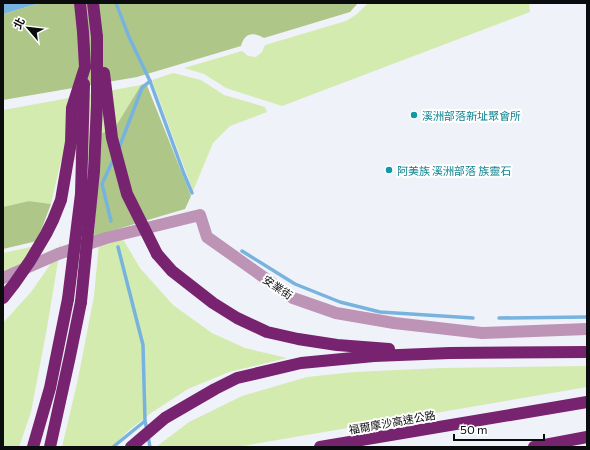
<svg xmlns="http://www.w3.org/2000/svg" width="590" height="450" font-family="Commissioner,'Noto Sans TC',sans-serif">
<style>
.green{fill:#d3ebaf}
.forest{fill:#aec788}
.water{fill:#77b3de}
.lines{fill:none;stroke-linecap:round;stroke-linejoin:round}
.stream{stroke:#77b3de;stroke-width:3.5}
.minor{stroke:#bd94b6;stroke-width:12}
.highway{stroke:#77236f;stroke-width:12}
.highway-bridge{stroke:#77236f;stroke-width:12}
.culture-dot{fill:#0f9aa8;stroke:#fff;stroke-width:1.5}
.labels{text-anchor:middle;dominant-baseline:central;stroke-width:4;stroke-linejoin:round;paint-order:stroke}
.culture-label{font-size:11px;fill:#0d838f;stroke:#fff;text-anchor:start}
.street-label{font-size:11px;fill:#0b0c0e;stroke:#fff}
</style>
<rect width="100%" height="100%" fill="#f0f2f9"/>
<!-- green -->
<g class="green">
<polygon points="368,3 529,3 530,12 282,106 226,88 204,74 184,68 242,51 248,56 256,57 262,52 265,45 346,21 357,14"/>
<polygon points="173,73 201,80 224,95 265,107 267,112 230,126 213,143 193,191 152,80"/>
<polygon points="141,85 116,126 99,159 61,161 51,204 29,201 3,207 3,110"/>
<polygon points="104,191 114,224 140,268 173,305 212,333 245,348 287,358 229,372 188,389 151,413 128,431 112,447 62,447 78,379 94,296"/>
<polygon points="61,243 47,328 31,412 19,447 3,447 3,323 31,292 52,262"/>
<polygon points="35,246 23,267 3,276 3,253"/>
<polygon points="587,366 587,387 237,447 156,447 189,422 242,396 307,377 354,372 441,368"/>
</g>
<!-- forest -->
<g class="forest">
<path d="M 40,3 L 358,3 L 350,12 L 264,38 C 253,32 245,32 241,46 L 137,77 L 3,100 L 3,14 Z"/>
<polygon points="146,83 191,196 185,209 94,236 101,134 116,126 141,85"/>
<polygon points="29,201 51,204 37,241 3,249 3,207"/>
</g>
<!-- water -->
<polygon class="water" points="3,3 40,3 3,14"/>
<g class="lines">
<!-- stream -->
<g class="stream">
<polyline points="116,3 129,37 150,81 184,174 192,193"/>
<polyline points="119,148 142,88 150,81"/>
<polyline points="111,221 102,184 114,158"/>
<polyline points="118,247 143,345 145,421 147,430"/>
<polyline points="242,251 295,284 340,302 380,312 473,318"/>
<polyline points="499,318 587,317"/>
<polyline points="148,436 150,447"/>
<polyline points="113,447 145,421"/>
</g>
<!-- minor -->
<polyline class="minor" points="3,278 58,254 106,238 200,215 207,237 293,298 336,313 394,323 482,333 587,329"/>
<!-- highway -->
<g class="highway">
<polyline points="80,3 83,32 85,67"/>
<polyline points="93,3 97,37"/>
<polyline points="157,254 172,271 213,303 237,318 267,332 298,339 337,345 389,349"/>
<polyline points="33,447 50,388 68,299"/>
<polyline points="50,447 70,356 81,302"/>
<polyline points="131,447 165,418 215,389 237,378 301,363 374,356 450,353 587,352"/>
<polyline points="320,447 587,402"/>
<polyline points="534,447 587,437"/>
</g>
<!-- highway-bridge -->
<g class="highway-bridge">
<polyline points="104,73 112,138 127,194 157,254"/>
<polyline points="3,298 14,284 30,261 46,234 53,220 61,200 71,142 72,108 85,67"/>
<polyline points="68,299 81,194 84,84"/>
<polyline points="81,302 94,171 97,104 97,37"/>
</g>
</g>
<!-- markers -->
<g class="culture-dot">
<circle cx="414" cy="115" r="4"/>
<circle cx="389" cy="170" r="4"/>
</g>
<g class="labels">
<!-- culture labels -->
<g class="culture-label">
<text x="422" y="115">溪洲部落新址聚會所</text>
<text x="397" y="170">阿美族 溪洲部落 族靈石</text>
</g>
<!-- street labels -->
<g class="street-label">
<text transform="translate(278 287) rotate(34)">安業街</text>
<text transform="translate(392 422) rotate(-10)">福爾摩沙高速公路</text>
</g>
</g>
<!-- border -->
<rect width="590" height="450" fill="none" stroke="#0b0c0e" stroke-width="8"/>
<!-- north arrow -->
<g transform="translate(28 28) rotate(298)" stroke="#ffffff" stroke-width="3" paint-order="stroke">
<path d="M0-3L7 15L0 10L-7 15Z" fill="#0b0c0e"/>
<text y="-6" font-size="11" font-weight="bold" text-anchor="middle" fill="#0b0c0e">北</text>
</g>
<!-- scale -->
<path d="M454 434v6h90v-6" fill="none" stroke="#0b0c0e" stroke-width="2"/>
<text x="460" y="434" font-size="12" fill="#0b0c0e" stroke="#ffffff" stroke-width="3" paint-order="stroke">50 m</text>
</svg>
